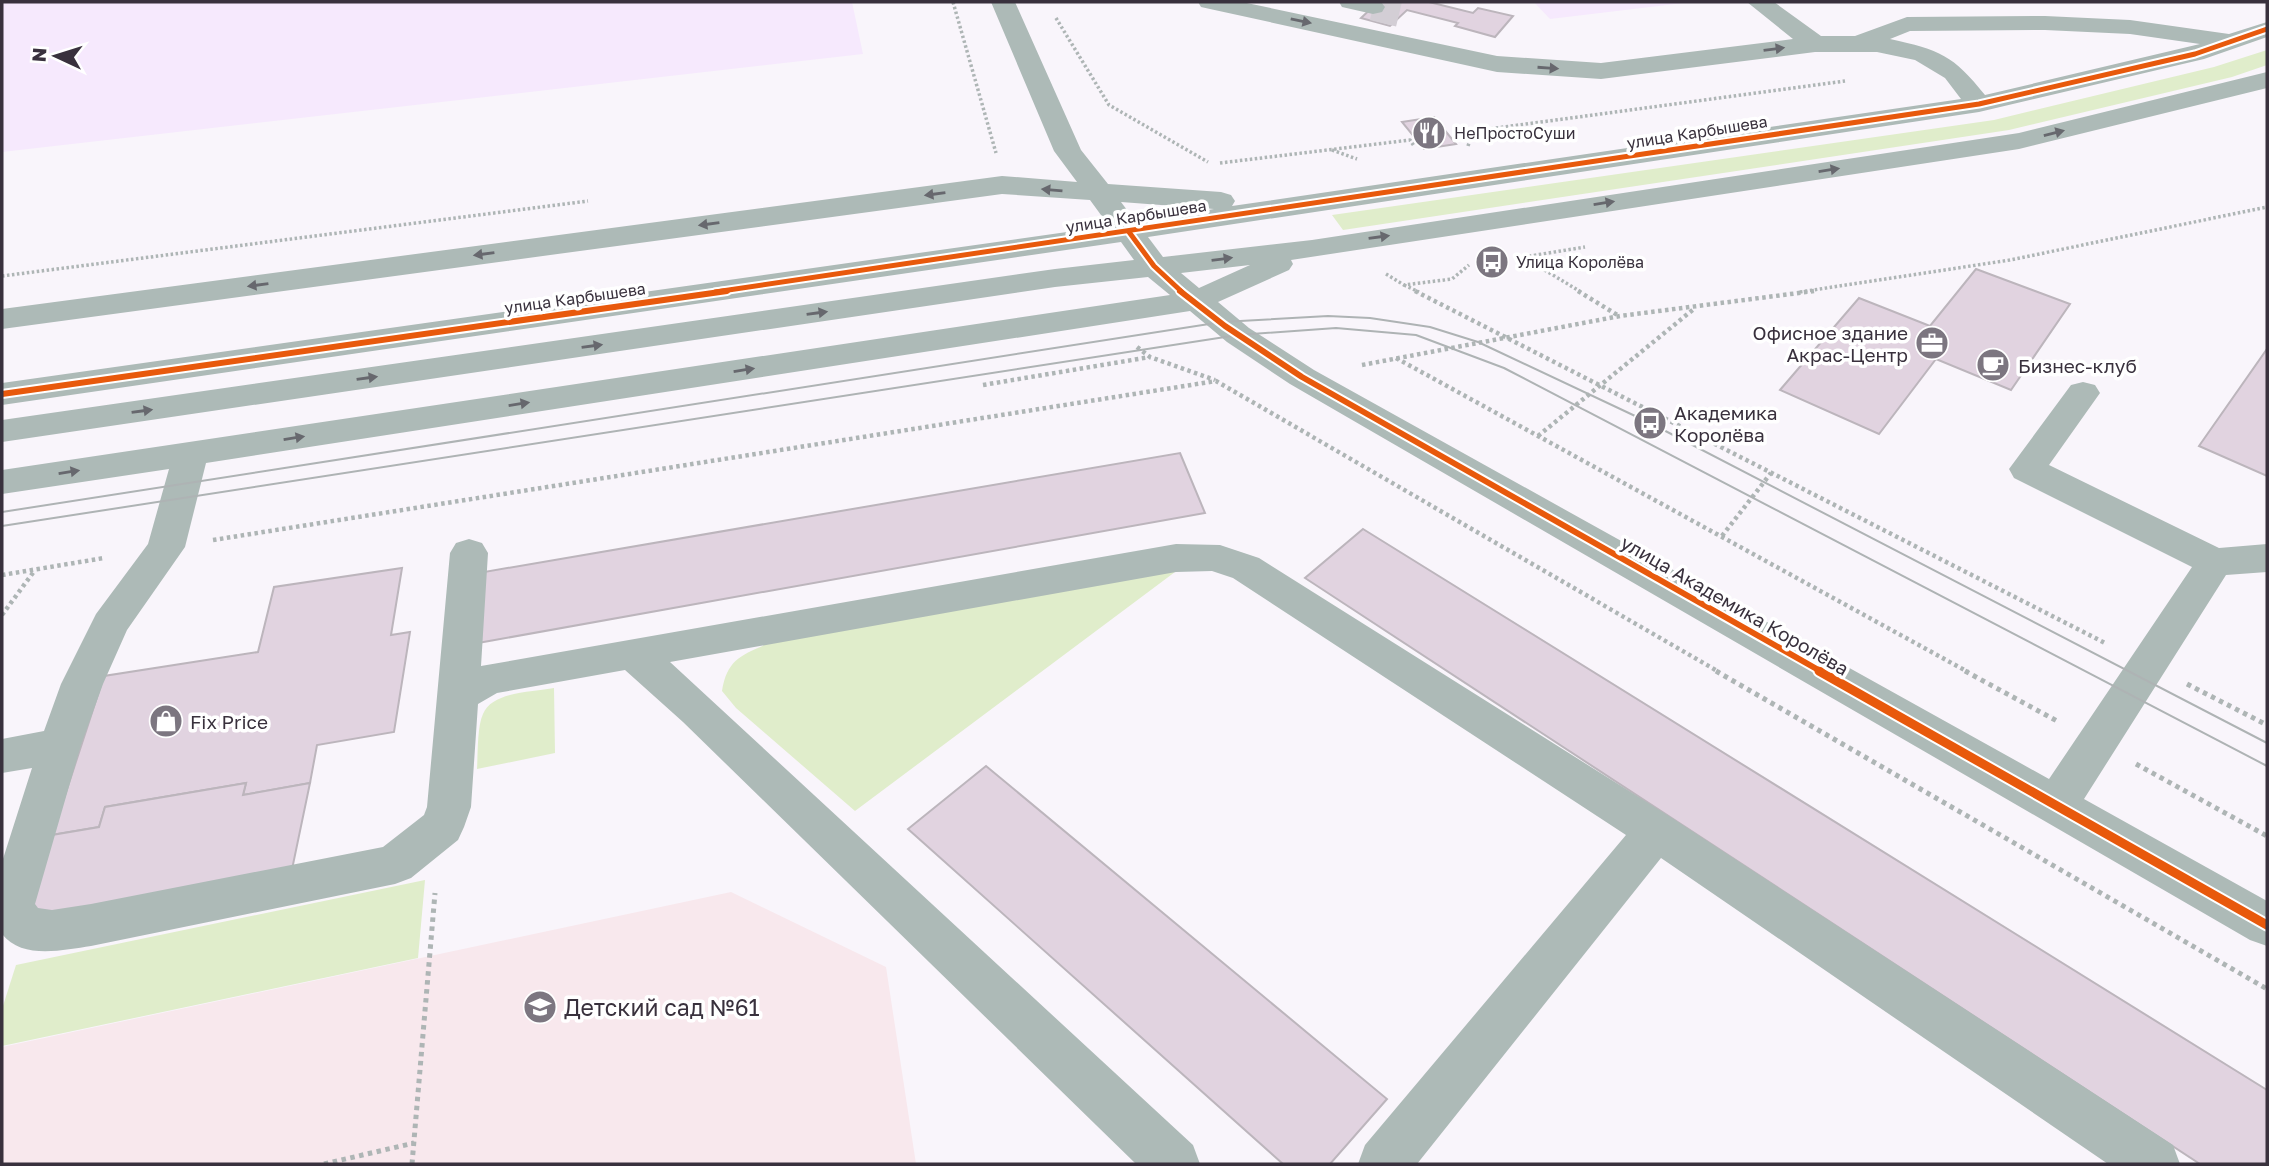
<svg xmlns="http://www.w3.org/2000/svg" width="2269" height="1166" font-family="'Golos Text',sans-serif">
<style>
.built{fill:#f6e9fd}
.education{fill:#f8e8ed}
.green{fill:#e0edcb}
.building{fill:#e1d3e0;stroke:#bcb5bc;stroke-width:2}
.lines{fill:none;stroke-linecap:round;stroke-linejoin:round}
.minor-tunnel{stroke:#d3ced5;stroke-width:27;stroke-dasharray:27 14;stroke-linecap:butt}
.path-far2{stroke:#aeb5b5;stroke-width:3.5;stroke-dasharray:2.5 2.5;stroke-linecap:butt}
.path-far1{stroke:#aeb5b5;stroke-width:4.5;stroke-dasharray:3.5 3.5;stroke-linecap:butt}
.path{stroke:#aeb5b5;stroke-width:5;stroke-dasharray:4.5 4.5;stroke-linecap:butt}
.minor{fill:#adbab7;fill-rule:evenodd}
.tram{stroke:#aeb3b4;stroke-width:2}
.cycleway-far2-casing{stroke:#fff;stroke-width:9}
.cycleway-far1-casing{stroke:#fff;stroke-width:10}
.cycleway-casing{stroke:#fff;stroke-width:13}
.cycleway-far2{stroke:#e8590c;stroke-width:5}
.cycleway-far1{stroke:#e8590c;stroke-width:6}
.cycleway{stroke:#e8590c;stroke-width:9}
.oneway{fill:#67686e}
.labels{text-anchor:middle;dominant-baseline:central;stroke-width:7;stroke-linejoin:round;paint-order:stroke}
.far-street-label{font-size:16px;fill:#39313d;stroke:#fff}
.far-poi-label{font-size:16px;fill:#39313d;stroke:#fff;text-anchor:start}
.poi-label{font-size:19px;fill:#39313d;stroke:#fff;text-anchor:start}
.street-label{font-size:19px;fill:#39313d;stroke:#fff}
.near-poi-label{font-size:23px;fill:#39313d;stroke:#fff;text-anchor:start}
</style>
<rect width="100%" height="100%" fill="#f9f5fb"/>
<!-- built -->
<g class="built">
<polygon points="2,2 852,2 863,54 2,152"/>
<polygon points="1534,2 1692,2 1550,19"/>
</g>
<!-- education -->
<polygon class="education" points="731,892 886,967 916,1164 2,1164 2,1047"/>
<!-- green -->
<g class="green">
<polygon points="2267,50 2267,65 2232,77 2009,130 1343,230 1332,215 1994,120 2214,67"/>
<path d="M 1179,569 L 855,811 L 736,708 L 722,691 C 727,659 742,655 769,643 Z"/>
<path d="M 554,688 L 555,753 L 477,769 C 478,754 477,727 483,714 C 492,691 534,692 554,688 Z"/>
<polygon points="425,880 418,958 2,1046 2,1009 16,965"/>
</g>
<!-- building -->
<g class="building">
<polygon points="1378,2 1429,2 1473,13 1478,8 1513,16 1495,37 1455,26 1458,23 1407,10 1390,26 1361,18"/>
<polygon points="1434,117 1456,144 1424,149 1402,122"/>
<polygon points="1976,269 2070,304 2011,390 1936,359 1879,434 1780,390 1859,298 1930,326"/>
<polygon points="2267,349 2267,476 2199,446"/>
<polygon points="1180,453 1205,513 478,643 484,572"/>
<polygon points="1363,529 2267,1090 2267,1164 2200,1164 1305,578"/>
<polygon points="402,568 391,635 410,632 394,732 317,745 310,783 243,795 246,783 105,807 99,827 52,835 104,676 258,652 274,587"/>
<polygon points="986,766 1387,1099 1330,1164 1283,1164 908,829"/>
<polygon points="246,783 243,795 310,783 290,879 20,929 52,835 99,827 105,807"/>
</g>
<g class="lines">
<!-- minor-tunnel -->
<polyline class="minor-tunnel" points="1373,7 1402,14"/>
<!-- path-far2 -->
<g class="path-far2">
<polyline points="953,2 996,153"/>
<polyline points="1056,18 1109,105 1208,162"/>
<polyline points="1468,146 1471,137 1467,132 1845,81"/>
<polyline points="1332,150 1357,159"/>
<polyline points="1220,163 1410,140 1414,146"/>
<polyline points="1523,257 1581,292"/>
<polyline points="1524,257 1585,247"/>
<polyline points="1386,274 1404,285 1452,279 1469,265"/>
<polyline points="2,276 588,201"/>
<polyline points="1404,285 1419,292"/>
<polyline points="1800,292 2010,260 2267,207"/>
</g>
<!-- path-far1 -->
<g class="path-far1">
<polyline points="1415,291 2107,644"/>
<polyline points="1578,291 1619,316"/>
<polyline points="1137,347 1150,357 1215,380"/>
<polyline points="1396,358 1968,672"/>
<polyline points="1362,365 1620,316 1814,291"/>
<polyline points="983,385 1150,357"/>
<polyline points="1538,436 1695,308"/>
<polyline points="1722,536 1771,473"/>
<polyline points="213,540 1216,381 1719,672"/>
<polyline points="2,575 104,558"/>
<polyline points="2,615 35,570"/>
</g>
<!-- path -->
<g class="path">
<polyline points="1716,671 2267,989"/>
<polyline points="1965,671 2057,721"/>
<polyline points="2187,684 2267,725"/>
<polyline points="2136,764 2267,836"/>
<polyline points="324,1164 414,1143"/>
<polyline points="412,1164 435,893"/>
</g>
<!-- minor -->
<g class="minor">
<path d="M 991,2 L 1015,2 L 1081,150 L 1108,184 L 1221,192 L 1231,195 L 1235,201 L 1232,206 L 1961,99 L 1945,78 L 1915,60 L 1877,52 L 1815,52 L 1601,79 L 1497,72 L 1210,9 L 1201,7 L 1198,2 L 1242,2 L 1497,56 L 1601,63 L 1793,39 L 1747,2 L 1774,2 L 1821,36 L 1855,36 L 1907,17 L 2045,16 L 2130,20 L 2229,34 L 2267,22 L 2267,37 L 2204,59 L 1979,112 L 1148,237 L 1163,257 L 1312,240 L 2019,133 L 2267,72 L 2267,88 L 2019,149 L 1291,260 L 1293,264 L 1289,270 L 1218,302 L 1249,328 L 1314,370 L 2049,779 L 2192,567 L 2014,478 L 2009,469 L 2071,385 L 2083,382 L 2095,385 L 2100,393 L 2049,465 L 2219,548 L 2267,544 L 2267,572 L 2226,575 L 2084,799 L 2267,901 L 2267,946 L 2250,940 L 1290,384 L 1227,342 L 1190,311 L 206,463 L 185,547 L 127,630 L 103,684 L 81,745 L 35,904 L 38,908 L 52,910 L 91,904 L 383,847 L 424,815 L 427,807 L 450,553 L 456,543 L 469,539 L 482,543 L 488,553 L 481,666 L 1176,544 L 1220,545 L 1259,558 L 1672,818 L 2173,1145 L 2180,1164 L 2108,1164 L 1661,858 L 1417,1164 L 1358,1164 L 1365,1145 L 1626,835 L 1233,578 L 1212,571 L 1176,572 L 670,662 L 1193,1145 L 1200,1164 L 1136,1164 L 683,722 L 625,670 L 497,693 L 478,704 L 471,807 L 464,827 L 458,840 L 411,878 L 395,884 L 91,946 C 63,950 22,960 2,934 L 2,862 L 32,768 L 2,773 L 2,739 L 44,731 L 61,684 L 96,614 L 148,544 L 169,469 L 2,494 L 2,470 L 1170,295 L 1148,277 L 1055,287 L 2,442 L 2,420 L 1055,269 L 1134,260 L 1121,242 L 2,405 L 2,383 L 1109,226 L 1090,200 L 1002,194 L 2,329 L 2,309 L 1002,176 L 1077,182 L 1054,151 ZM 2045,30 L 2130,34 L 2200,44 L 1985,95 C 1953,55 1940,50 1890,39 L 1910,31 ZM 1121,202 L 1214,209 L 1136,222 ZM 1250,265 L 1199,288 L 1181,273 Z"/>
<polygon points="1339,2 1381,2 1385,7 1382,12 1373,14 1342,7"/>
</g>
<!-- tram -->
<g class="tram">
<polyline points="2,512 1222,322 1328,316 1370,318 1430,327 1478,342 1650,423 2267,743"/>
<polyline points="2,526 1238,335 1336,328 1416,335 1504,368 2267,766"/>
</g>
<defs>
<g id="cycleway-far2">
<polyline points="1129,232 1154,266 1182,292"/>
<polyline points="715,292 1979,104 2195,54 2267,29"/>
</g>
<g id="cycleway-far1">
<polyline points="1180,291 1225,326 1302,377 1822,672"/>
<polyline points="2,394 727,291"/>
</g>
<polyline id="cycleway" points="1819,671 2267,925"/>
</defs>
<!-- cycleway-far2 casing -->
<use href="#cycleway-far2" class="cycleway-far2-casing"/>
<!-- cycleway-far1 casing -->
<use href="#cycleway-far1" class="cycleway-far1-casing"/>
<!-- cycleway casing -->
<use href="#cycleway" class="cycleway-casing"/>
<!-- cycleway-far2 -->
<use href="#cycleway-far2" class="cycleway-far2"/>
<!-- cycleway-far1 -->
<use href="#cycleway-far1" class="cycleway-far1"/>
<!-- cycleway -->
<use href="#cycleway" class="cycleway"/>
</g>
<!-- one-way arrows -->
<defs><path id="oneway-solid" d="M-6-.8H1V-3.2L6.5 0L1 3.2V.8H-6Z" transform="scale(1.75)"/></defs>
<g class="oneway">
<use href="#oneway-solid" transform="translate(1301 21) rotate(12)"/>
<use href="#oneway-solid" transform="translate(1774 49) rotate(-7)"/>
<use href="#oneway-solid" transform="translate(1548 68) rotate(4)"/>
<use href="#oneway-solid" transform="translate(2054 133) rotate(-14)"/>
<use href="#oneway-solid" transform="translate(1829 170) rotate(-9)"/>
<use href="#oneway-solid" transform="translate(1052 190) rotate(-175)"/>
<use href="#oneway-solid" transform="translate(935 194) rotate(172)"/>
<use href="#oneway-solid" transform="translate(1604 203) rotate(-9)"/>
<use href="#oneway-solid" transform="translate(709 224) rotate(172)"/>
<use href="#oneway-solid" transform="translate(1379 237) rotate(-8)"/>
<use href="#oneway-solid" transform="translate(484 254) rotate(172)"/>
<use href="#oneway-solid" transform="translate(1222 259) rotate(-7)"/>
<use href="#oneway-solid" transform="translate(258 285) rotate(172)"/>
<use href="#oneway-solid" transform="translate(817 313) rotate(-8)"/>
<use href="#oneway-solid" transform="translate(592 346) rotate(-8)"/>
<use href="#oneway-solid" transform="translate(744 370) rotate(-9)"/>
<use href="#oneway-solid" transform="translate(367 378) rotate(-8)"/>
<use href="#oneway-solid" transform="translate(519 404) rotate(-9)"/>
<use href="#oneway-solid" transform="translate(142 411) rotate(-8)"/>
<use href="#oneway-solid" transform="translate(294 438) rotate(-9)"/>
<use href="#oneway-solid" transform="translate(69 472) rotate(-9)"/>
</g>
<!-- icons -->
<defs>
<symbol id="restaurant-disc" viewBox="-11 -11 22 22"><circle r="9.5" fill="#7c7680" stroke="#fff"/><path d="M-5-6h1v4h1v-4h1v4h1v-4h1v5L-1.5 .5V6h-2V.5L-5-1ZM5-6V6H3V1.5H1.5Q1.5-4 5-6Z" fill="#fff"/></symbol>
<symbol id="bus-disc" viewBox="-11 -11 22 22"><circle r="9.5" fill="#7c7680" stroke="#fff"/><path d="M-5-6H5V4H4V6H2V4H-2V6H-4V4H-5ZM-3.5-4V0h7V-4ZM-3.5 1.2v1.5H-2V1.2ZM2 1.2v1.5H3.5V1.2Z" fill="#fff"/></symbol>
<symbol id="office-disc" viewBox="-11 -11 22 22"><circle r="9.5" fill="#7c7680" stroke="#fff"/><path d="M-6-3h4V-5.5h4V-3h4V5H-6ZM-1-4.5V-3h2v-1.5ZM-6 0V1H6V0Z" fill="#fff"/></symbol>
<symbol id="cafe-disc" viewBox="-11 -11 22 22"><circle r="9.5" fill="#7c7680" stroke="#fff"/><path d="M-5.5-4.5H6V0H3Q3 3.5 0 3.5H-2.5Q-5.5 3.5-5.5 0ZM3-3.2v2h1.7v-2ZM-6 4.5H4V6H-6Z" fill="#fff"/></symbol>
<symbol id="shop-disc" viewBox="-11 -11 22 22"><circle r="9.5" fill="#7c7680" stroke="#fff"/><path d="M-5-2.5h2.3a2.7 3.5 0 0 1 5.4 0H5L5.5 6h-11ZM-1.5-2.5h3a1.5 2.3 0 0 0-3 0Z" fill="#fff"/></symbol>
<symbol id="school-disc" viewBox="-11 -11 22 22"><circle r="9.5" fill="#7c7680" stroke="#fff"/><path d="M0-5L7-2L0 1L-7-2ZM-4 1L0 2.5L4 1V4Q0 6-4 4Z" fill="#fff"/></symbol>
</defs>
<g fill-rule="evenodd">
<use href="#restaurant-disc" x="1410" y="114" width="38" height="38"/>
<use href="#bus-disc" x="1473" y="243" width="38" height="38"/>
<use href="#office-disc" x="1913" y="324" width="38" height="38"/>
<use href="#cafe-disc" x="1974" y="346" width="38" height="38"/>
<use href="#bus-disc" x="1631" y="404" width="38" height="38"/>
<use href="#shop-disc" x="147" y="702" width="38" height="38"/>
<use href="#school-disc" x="521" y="988" width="38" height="38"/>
</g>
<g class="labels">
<!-- far-street labels -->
<g class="far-street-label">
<text transform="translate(1697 132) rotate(-9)">улица Карбышева</text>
<text transform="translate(1136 216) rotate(-9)">улица Карбышева</text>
<text transform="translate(575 298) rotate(-8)">улица Карбышева</text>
</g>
<!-- far-poi labels -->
<g class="far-poi-label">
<text x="1454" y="133">НеПростоСуши</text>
<text x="1516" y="262">Улица Королёва</text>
</g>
<!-- poi labels -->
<g class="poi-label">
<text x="1908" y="332" text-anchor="end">Офисное здание<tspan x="1908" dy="22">Акрас-Центр</tspan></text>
<text x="2018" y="365">Бизнес-клуб</text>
<text x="1674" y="412">Академика<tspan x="1674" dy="22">Королёва</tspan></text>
<text x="190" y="721">Fix Price</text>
</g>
<!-- street labels -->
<g class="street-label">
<text transform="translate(1735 605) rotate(30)">улица Академика Королёва</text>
</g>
<!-- near-poi labels -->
<g class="near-poi-label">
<text x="564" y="1007">Детский сад №61</text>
</g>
</g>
<!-- border -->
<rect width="2269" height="1166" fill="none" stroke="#39313d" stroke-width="7"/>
<!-- north arrow -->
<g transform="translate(56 56) rotate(274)" stroke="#ffffff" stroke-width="5" paint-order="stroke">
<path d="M0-5L12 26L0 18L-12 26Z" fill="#39313d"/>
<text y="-10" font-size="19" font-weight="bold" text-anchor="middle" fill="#39313d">N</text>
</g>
</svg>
